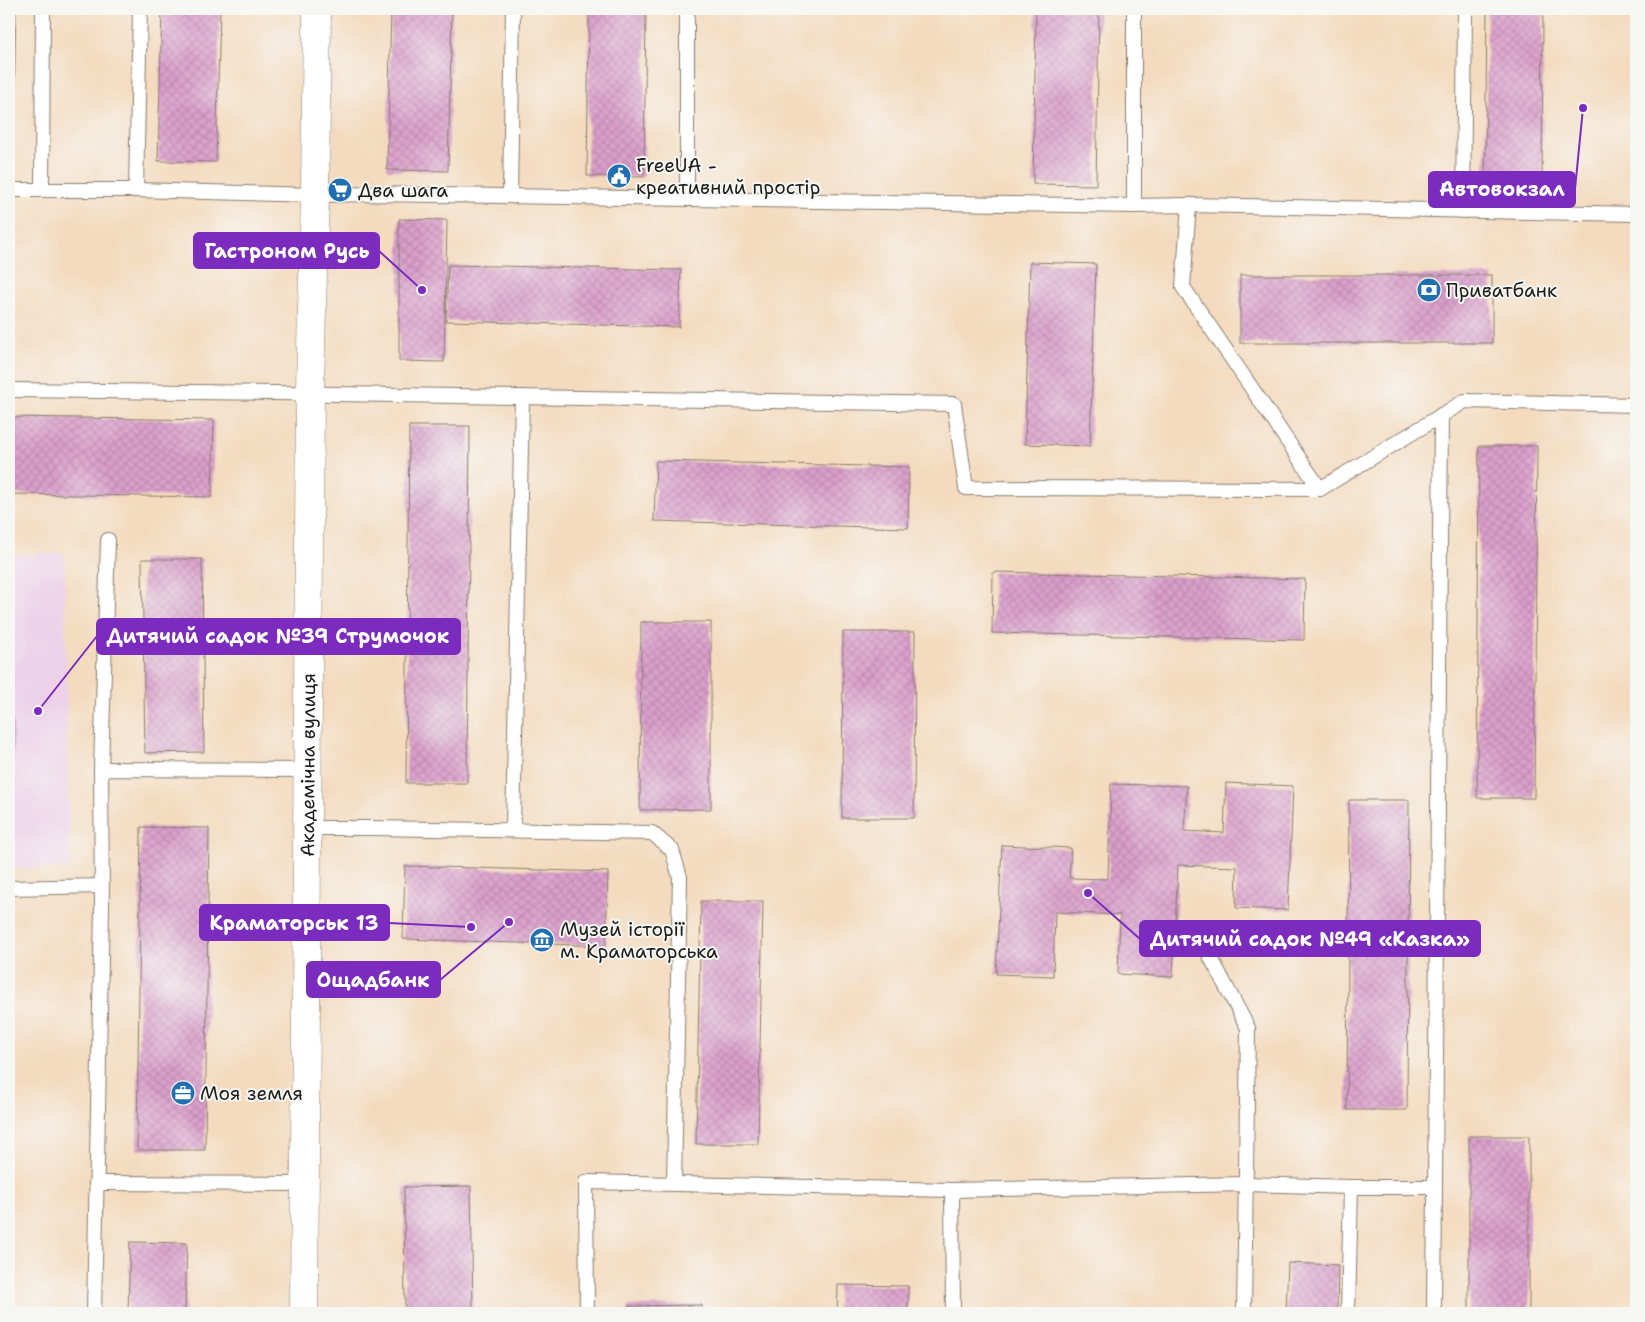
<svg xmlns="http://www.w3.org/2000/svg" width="1645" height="1322" font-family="'Shantell Sans',sans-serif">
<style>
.built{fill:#edd1e9}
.building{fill:url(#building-cross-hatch)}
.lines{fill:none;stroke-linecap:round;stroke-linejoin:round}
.service-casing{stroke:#887c6e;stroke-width:16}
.tertiary-casing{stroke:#887c6e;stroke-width:29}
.service{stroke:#fff;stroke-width:14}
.tertiary{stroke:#fff;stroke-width:28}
.labels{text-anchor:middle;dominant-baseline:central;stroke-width:4;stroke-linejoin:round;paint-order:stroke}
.poi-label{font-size:19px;fill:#1c1c1c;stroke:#f6f6f2;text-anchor:start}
.street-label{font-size:19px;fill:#1c1c1c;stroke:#f6f6f2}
.leader{fill:none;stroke:#7b2cbf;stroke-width:2}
.callout-dot{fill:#7b2cbf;stroke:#f6f6f2;stroke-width:2}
.callout{fill:#7b2cbf;stroke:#7b2cbf;stroke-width:2}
.callout-label{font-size:20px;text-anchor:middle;font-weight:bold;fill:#fff}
</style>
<defs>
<pattern id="building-cross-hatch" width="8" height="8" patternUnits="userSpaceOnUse" patternTransform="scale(1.25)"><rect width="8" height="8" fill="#db9fcc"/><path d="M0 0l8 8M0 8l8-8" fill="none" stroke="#bb88af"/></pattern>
</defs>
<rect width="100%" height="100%" fill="#f6f6f2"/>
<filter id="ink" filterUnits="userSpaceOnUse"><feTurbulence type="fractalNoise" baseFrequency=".02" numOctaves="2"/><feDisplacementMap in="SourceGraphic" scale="10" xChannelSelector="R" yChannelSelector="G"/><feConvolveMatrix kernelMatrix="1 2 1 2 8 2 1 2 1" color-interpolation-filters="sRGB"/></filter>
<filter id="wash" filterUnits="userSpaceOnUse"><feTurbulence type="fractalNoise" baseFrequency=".0096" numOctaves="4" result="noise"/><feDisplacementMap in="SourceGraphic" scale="20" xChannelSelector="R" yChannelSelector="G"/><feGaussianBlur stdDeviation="1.12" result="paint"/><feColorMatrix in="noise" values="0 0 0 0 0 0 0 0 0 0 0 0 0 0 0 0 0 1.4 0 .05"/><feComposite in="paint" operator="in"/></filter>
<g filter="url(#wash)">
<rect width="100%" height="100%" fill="#f4dbbf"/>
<!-- built -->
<polygon class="built" points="64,553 70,867 9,869 9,555"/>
<g id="blocks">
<!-- building -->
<g class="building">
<polygon points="9,9 16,9 13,146 9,146"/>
<polygon points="162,9 220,9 216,162 158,161"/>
<polygon points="391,9 452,9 448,171 387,170"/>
<polygon points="589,9 646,9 644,177 587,176"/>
<polygon points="1036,9 1099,9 1096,185 1033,184"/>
<polygon points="1487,9 1543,9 1542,192 1485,192"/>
<polygon points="399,219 447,220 444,362 399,361"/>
<polygon points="1030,262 1096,264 1090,446 1025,444"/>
<polygon points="448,265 681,270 679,327 446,321"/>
<rect x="1240" y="275" width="252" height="68"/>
<polygon points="9,417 214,420 212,497 9,494"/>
<polygon points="409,426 470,426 467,783 406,783"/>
<polygon points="1479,446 1537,446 1534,798 1477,798"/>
<polygon points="656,461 909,467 908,528 654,521"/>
<polygon points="142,559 202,559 204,752 145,753"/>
<polygon points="993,572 1305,579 1304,640 992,633"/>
<polygon points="641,622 711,622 711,809 640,810"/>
<polygon points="843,632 915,632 914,818 842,818"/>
<rect x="9" y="720" width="4" height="92"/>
<polygon points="1226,783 1293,786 1288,910 1236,908 1237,867 1178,865 1173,977 1118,974 1120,915 1055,912 1053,976 996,974 1002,845 1071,848 1069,878 1108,879 1111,784 1187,786 1184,831 1224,833"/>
<polygon points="1349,800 1409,800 1407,1110 1347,1110"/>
<polygon points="141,827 209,828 205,1150 137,1150"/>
<polygon points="405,866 608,872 606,946 403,939"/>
<polygon points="701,901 763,901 758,1144 696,1144"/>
<rect x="1469" y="1136" width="60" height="177"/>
<polygon points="471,1186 473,1313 405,1313 404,1187"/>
<polygon points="130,1242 187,1243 185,1313 128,1313"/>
<polygon points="1288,1263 1338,1265 1337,1313 1286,1313"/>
<polygon points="838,1285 908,1286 908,1313 837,1313"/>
<polygon points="702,1305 702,1313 628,1313 628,1306"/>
</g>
</g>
</g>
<g filter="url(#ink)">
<use href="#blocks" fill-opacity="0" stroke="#887c6e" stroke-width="1"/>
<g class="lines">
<defs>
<g id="service">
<polyline points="687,9 687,198"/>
<polyline points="9,190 136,190 315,195 375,194 1134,206 1189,205 1636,214"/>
<polyline points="42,190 43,9"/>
<polyline points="136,190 140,9"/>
<polyline points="510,196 513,9"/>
<polyline points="1189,205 1183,287 1320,489"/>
<polyline points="1134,206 1134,9"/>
<polyline points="1463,211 1465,9"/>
<polyline points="9,390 277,393 954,404 966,488 1320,489 1465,401 1636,405"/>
<polyline points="101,769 108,540"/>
<polyline points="307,828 373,828 652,833 672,850 680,877 674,1184"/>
<polyline points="513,830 522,397"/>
<polyline points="9,888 102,886"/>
<polyline points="1201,939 1248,1028 1244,1313"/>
<polyline points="96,1183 304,1184"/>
<polyline points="952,1190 953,1313"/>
<polyline points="94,1313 102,907 101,769 307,770"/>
<polyline points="587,1313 586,1182 952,1190 1246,1184 1351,1187"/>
<polyline points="1348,1313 1351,1187 1435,1187"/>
<polyline points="1434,1313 1441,415"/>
</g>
<g id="tertiary">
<path id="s1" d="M 304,1313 L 310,387 L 315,195 L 317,9"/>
</g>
</defs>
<!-- service casing -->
<use href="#service" class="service-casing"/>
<!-- tertiary casing -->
<use href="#tertiary" class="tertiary-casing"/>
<!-- service -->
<use href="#service" class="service"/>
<!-- tertiary -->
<use href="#tertiary" class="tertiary"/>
</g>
</g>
<!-- icons -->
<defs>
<symbol id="civic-disc" viewBox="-11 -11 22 22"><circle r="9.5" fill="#1f6fb2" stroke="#f6f6f2"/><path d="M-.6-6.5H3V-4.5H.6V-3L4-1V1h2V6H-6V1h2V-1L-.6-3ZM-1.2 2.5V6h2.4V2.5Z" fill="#fff"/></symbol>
<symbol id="supermarket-disc" viewBox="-11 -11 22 22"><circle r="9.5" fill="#1f6fb2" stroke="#f6f6f2"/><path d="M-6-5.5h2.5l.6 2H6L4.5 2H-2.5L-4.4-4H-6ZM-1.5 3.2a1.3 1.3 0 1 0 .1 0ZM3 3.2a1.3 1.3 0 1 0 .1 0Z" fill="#fff"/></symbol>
<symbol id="bank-disc" viewBox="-11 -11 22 22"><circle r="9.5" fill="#1f6fb2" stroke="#f6f6f2"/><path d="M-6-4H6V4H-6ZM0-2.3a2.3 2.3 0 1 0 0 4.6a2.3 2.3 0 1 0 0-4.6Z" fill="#fff"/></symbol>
<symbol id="museum-disc" viewBox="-11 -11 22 22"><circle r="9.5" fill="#1f6fb2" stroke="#f6f6f2"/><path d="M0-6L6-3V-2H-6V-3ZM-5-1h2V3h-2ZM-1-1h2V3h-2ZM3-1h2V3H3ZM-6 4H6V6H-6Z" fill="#fff"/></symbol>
<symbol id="office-disc" viewBox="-11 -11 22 22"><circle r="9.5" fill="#1f6fb2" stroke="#f6f6f2"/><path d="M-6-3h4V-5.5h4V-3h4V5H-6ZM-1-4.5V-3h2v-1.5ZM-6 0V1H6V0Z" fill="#fff"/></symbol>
</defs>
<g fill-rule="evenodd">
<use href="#civic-disc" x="605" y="162" width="28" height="28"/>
<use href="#supermarket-disc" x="326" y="176" width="28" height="28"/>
<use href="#bank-disc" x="1415" y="276" width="28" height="28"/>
<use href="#museum-disc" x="528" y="926" width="28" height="28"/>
<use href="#office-disc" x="169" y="1079" width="28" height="28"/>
</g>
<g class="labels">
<!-- poi labels -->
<g class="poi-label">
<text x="636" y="165">FreeUA -<tspan x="636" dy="22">креативний простір</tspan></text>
<text x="358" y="190">Два шага</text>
<text x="1446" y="290">Приватбанк</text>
<text x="560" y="929">Музей історії<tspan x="560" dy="22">м. Краматорська</tspan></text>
<text x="200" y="1093">Моя земля</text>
</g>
<!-- street labels -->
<g class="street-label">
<text stroke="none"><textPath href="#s1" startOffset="548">Академічна вулиця</textPath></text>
</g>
</g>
<!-- callouts -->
<path class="leader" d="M1583 108L1575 189M422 290L379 251M38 711L97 636M471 927L389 923M1088 893L1140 939M509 922L440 980"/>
<g class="callout-dot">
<circle cx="1583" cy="108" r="5"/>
<circle cx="422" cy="290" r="5"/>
<circle cx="38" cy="711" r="5"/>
<circle cx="471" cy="927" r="5"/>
<circle cx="1088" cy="893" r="5"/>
<circle cx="509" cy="922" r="5"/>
</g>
<g class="callout">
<rect x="1429" y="172" width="146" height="35" rx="5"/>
<rect x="194" y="233" width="185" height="35" rx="5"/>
<rect x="97" y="619" width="363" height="35" rx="5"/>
<rect x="200" y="905" width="189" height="35" rx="5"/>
<rect x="1140" y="921" width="340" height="35" rx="5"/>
<rect x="307" y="962" width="133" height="35" rx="5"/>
</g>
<g class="callout-label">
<text x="1502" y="196">Автовокзал</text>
<text x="287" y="258">Гастроном Русь</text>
<text x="278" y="643">Дитячий садок №39 Струмочок</text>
<text x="294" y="930">Краматорськ 13</text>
<text x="1310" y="946">Дитячий садок №49 «Казка»</text>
<text x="373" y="987">Ощадбанк</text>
</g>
<!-- margin -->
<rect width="1645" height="1322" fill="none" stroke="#f6f6f2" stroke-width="30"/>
</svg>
